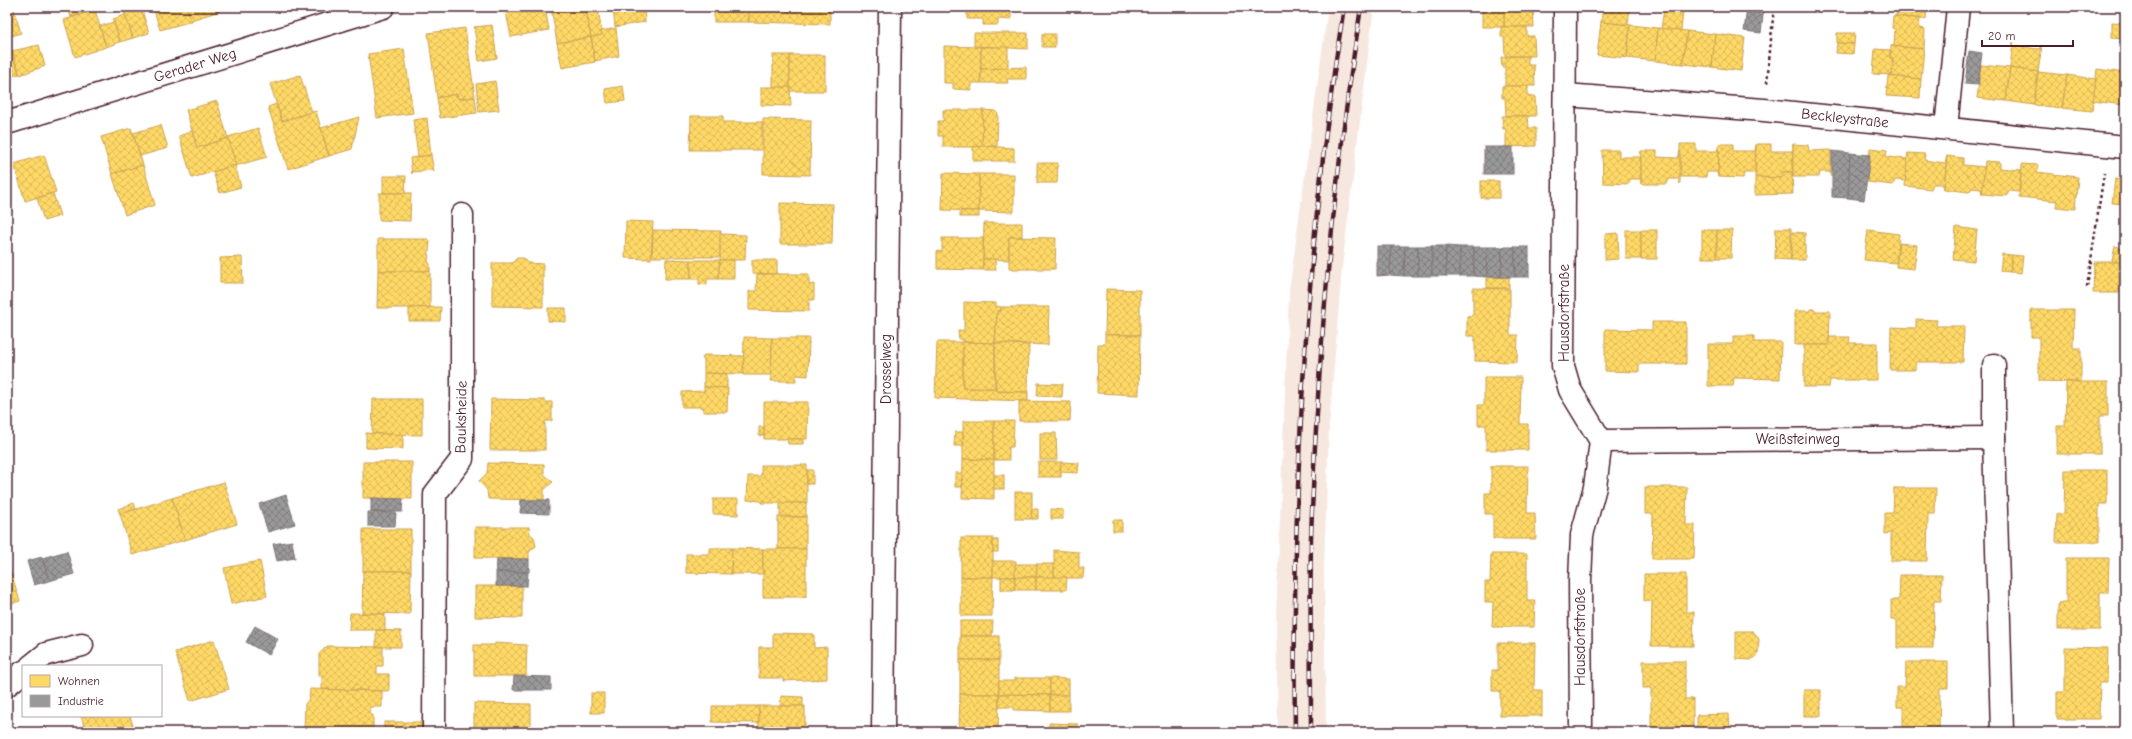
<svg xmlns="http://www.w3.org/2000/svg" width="2132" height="739" font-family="'Comic Neue',sans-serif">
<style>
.built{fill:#f7e8df}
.homes{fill:url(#homes-cross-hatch);stroke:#c9a154}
.industry{fill:url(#industry-cross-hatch);stroke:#817478}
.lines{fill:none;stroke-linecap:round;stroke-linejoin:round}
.minor-casing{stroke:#4a1f2b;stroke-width:25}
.path{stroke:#4a1f2b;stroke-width:2.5;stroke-dasharray:3 3;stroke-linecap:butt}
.minor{stroke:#fff;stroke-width:22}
.rail-casing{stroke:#4a1f2b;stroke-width:4.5}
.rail{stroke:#fff;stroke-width:3;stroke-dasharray:9;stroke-linecap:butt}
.labels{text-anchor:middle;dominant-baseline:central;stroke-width:4;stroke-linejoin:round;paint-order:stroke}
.street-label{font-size:15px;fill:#4a1f2b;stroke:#fff}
</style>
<defs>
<pattern id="homes-cross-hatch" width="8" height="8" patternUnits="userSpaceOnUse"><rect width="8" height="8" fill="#ffd966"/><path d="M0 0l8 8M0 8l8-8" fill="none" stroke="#dcba59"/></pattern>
<pattern id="industry-cross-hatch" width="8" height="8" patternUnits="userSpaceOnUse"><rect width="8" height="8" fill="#999"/><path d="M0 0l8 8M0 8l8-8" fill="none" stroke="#7f7c7d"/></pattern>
</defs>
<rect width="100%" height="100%" fill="#fff"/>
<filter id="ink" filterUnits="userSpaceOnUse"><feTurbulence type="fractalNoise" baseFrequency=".025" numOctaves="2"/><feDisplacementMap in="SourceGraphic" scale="8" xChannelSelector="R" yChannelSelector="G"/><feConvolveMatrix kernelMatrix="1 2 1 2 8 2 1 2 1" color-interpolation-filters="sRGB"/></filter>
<g filter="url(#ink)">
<!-- built -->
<polygon class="built" points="1328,7 1374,7 1342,268 1329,427 1324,567 1326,732 1278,732 1276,618 1289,291"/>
<!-- homes -->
<g class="homes">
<polygon points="7,7 13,7 21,33 8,37 19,74 7,78"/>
<polygon points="68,7 92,7 93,11 71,17"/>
<polygon points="123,7 141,7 124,12"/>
<polygon points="141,7 149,33 133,38 124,12"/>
<polygon points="153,7 187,7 192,21 160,30"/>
<polygon points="187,7 219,7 220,11 191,20"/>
<polygon points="535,7 545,7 549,30 511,37 506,12"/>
<polygon points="551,7 586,7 591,37 557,43"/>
<polygon points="613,7 644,7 645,22 615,27"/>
<rect x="714" y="7" width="35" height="15"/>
<polygon points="749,7 830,7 830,24 749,22"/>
<polygon points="967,7 1011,7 1011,20 998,19 998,25 983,25 983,19 967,19"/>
<polygon points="1501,7 1533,7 1534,27 1504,27 1504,9 1501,9"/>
<polygon points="1603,7 1630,7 1628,25 1601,22"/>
<polygon points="1897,7 1927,7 1926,19 1893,16 1896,16"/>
<polygon points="598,8 602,35 591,37 586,10"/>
<rect x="1482" y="9" width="22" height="18"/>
<polygon points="1664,9 1683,11 1681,31 1661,29"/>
<polygon points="95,10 106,47 75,57 64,20"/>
<polygon points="125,15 133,38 120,42 113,19"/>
<polygon points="1893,16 1926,19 1920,19 1919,28 1925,29 1924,49 1891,46 1894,46 1895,29 1892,28"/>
<polygon points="114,22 120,42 106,47 100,26"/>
<polygon points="1601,22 1630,25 1627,58 1597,55"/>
<polygon points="2112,22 2125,23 2125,39 2112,38"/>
<polygon points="492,25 497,58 479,61 474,27"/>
<polygon points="1630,25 1658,28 1655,61 1627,58"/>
<polygon points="1501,27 1527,27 1527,36 1534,36 1535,56 1505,56 1504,37 1501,37"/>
<polygon points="465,28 475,97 458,99 457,94 437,98 428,33"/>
<polygon points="616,28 619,56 595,61 591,37 602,35 601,31"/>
<polygon points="1658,28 1687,31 1683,64 1655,61"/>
<polygon points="1687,31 1715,34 1712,67 1683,64"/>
<polygon points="974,33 1028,33 1028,49 974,46"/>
<polygon points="1837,33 1855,33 1854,44 1837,43"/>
<rect x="1042" y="34" width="13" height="13"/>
<polygon points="1715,34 1745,38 1741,71 1712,67"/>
<polygon points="591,37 595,62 562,68 557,43"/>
<polygon points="2013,42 2014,46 2040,49 2042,45 2038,72 2010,68"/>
<polygon points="1837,43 1854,44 1853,54 1836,53"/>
<polygon points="39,45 45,66 20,75 12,51"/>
<polygon points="944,46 981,47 981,83 971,83 971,90 953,89 953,83 944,83"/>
<polygon points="1891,46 1924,49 1921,79 1888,76 1892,75 1893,58 1890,58"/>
<rect x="981" y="47" width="27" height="22"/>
<polygon points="404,49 413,113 377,118 368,54"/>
<polygon points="1875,49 1890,50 1890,58 1893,58 1892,75 1873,74"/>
<rect x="773" y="55" width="17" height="32"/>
<rect x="790" y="55" width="35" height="36"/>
<polygon points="1528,56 1528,65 1534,65 1535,86 1505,86 1505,67 1502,67 1501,57"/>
<polygon points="1981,65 2010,68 2006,101 1977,98"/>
<polygon points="1026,67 1026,79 1007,79 1008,83 981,83 981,69"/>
<polygon points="2010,68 2038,72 2034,105 2006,101"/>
<polygon points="2097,69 2125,73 2124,105 2093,101"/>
<polygon points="2038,72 2067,75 2062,108 2034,105"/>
<polygon points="300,75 312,112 282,121 270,84"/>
<polygon points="2067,75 2096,79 2092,111 2062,108"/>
<polygon points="1888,76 1921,79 1920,98 1886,96"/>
<polygon points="495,81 499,110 479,112 476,84"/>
<polygon points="623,86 625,101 607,103 605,89"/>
<polygon points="1502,86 1528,86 1528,97 1535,96 1536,116 1506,116 1505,98 1502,98"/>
<polygon points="761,87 790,87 791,106 761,105"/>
<polygon points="457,94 458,99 475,97 477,113 440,118 437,98"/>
<polygon points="217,101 228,138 197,148 186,110"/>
<polygon points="276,104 282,121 316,111 329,156 288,169 268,107"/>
<polygon points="943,110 983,110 983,147 943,147 943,136 938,136 938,121 943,121"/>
<polygon points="983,110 995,111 998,114 997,146 982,146"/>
<polygon points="691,116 723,116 723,122 762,122 762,150 690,150"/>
<polygon points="1502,116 1528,116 1529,128 1536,128 1536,146 1503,147 1506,146 1506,129 1503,129"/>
<polygon points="359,117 352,149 329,156 321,128"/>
<polygon points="427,118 431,155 418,157 413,120"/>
<polygon points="763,119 811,120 810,175 763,174"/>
<polygon points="161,125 168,148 140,156 133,133"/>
<polygon points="131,128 143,165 112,174 101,137"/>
<polygon points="258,128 267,157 235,166 228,137"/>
<polygon points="192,131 197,148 228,138 236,165 192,178 179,136"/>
<polygon points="1680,144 1696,144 1696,151 1717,151 1719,144 1718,177 1717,172 1707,172 1706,177 1680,177"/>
<polygon points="1719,144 1733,144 1733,151 1755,151 1756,144 1755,173 1744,173 1743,178 1718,177"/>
<polygon points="1756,144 1771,144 1771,151 1793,151 1793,144 1793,177 1792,172 1782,172 1781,178 1755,177"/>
<polygon points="1793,144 1808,145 1809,151 1831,150 1831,177 1830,172 1820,172 1819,177 1793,177"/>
<polygon points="982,146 1014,148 1014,161 973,161 973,147"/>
<polygon points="1870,148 1887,150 1886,157 1907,159 1908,153 1906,181 1895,180 1893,185 1867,182"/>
<polygon points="1602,150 1619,150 1619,157 1641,157 1641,151 1641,184 1641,179 1630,179 1629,184 1603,183"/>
<polygon points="1641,151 1657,151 1657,157 1678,158 1680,151 1680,184 1679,179 1669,179 1667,184 1641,184"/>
<polygon points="1908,153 1925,154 1924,160 1945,163 1947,156 1944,189 1942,184 1933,184 1931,189 1905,186"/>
<polygon points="44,155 56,192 25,201 14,164"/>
<polygon points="431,155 434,172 433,170 412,172 412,174 410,158"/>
<polygon points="1947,156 1963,158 1963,165 1985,167 1982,194 1981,189 1972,188 1969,192 1944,189"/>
<polygon points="1985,161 2000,162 2000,168 2021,170 2019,192 2009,191 2007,196 1982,194"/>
<polygon points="1037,163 1058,163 1057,183 1037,183"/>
<polygon points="2022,164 2038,165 2037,172 2078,177 2075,209 2056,207 2057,201 2019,197"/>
<polygon points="143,165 155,205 125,215 112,174"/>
<polygon points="235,165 241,187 220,193 213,172"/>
<polygon points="1782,172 1792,172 1793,194 1755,195 1755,177 1781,178"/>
<polygon points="943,173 979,174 979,211 942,210"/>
<polygon points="979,174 1014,174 1014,212 979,211"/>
<polygon points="383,176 406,176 405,193 383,193"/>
<polygon points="2115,179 2125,180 2125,204 2112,203"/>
<rect x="1481" y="181" width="18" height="17"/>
<polygon points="53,193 60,216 44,221 37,198"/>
<polygon points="379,193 411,193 410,221 379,220"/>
<polygon points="780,203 833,204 832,244 780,244"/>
<rect x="960" y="211" width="19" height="6"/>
<polygon points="626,221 653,222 651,259 625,258"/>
<polygon points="984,223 1022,223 1022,237 1009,237 1009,260 983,259"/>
<polygon points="1956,227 1977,230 1974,261 1953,259"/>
<polygon points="1776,228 1791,228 1791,260 1775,259"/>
<polygon points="653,230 721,231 720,257 652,257"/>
<rect x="1626" y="230" width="15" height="29"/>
<rect x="1641" y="230" width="16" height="29"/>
<rect x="1702" y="230" width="15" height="28"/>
<polygon points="1717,230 1732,230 1731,258 1717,258"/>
<polygon points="1868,230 1899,234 1896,263 1864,260"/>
<polygon points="1792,232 1805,233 1805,260 1791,260"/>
<polygon points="1618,233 1619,259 1605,260 1605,234"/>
<polygon points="720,234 746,235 745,260 720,260"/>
<polygon points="1009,237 1056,238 1055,269 1009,269"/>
<polygon points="942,238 983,238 983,270 937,269 937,251 942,252"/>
<polygon points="378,239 428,239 430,242 428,261 430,264 430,271 378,271"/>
<polygon points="1899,243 1917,245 1914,269 1896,267"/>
<polygon points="2115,246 2125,249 2125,263 2112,261"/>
<polygon points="2002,254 2012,255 2010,272 2000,271"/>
<polygon points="2012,255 2023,256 2021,273 2010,272"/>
<polygon points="242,257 243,283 220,283 220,258"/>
<polygon points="517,258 524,258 529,263 543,264 543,307 492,306 492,263 512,263"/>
<polygon points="666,259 691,260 691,279 665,279"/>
<polygon points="983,259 995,259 996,270 983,270"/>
<polygon points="691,260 720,260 718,279 707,279 707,285 699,284 699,279 691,279"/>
<polygon points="720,260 734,260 734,279 718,279"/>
<polygon points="752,260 777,260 777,274 752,273"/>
<polygon points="2094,262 2119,262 2119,293 2093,293"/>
<polygon points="378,271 430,271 430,308 377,308"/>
<polygon points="757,274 809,274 809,285 814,284 814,300 809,300 809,311 749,310 749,291 756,291"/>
<rect x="1487" y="277" width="22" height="11"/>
<polygon points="1473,288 1510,289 1510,335 1518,335 1517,362 1475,361 1475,336 1467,336 1467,316 1473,315"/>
<polygon points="1106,289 1140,290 1140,335 1105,335"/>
<polygon points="964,302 996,303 996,306 1001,307 1001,311 997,311 995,343 964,342 963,340 959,339 958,331 964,330"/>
<polygon points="441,307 440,321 409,321 409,308"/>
<polygon points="1001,307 1049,307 1048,345 995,343 997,311 1001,311"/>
<polygon points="548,308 566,308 566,322 548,321"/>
<polygon points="1810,309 1814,309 1814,311 1830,311 1829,345 1795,345 1795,311 1810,311"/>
<polygon points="2031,310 2074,310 2073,348 2081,348 2081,382 2039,381 2039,337 2031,337"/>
<polygon points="1916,319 1937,320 1936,326 1964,326 1963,362 1916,362 1916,370 1890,370 1891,327 1916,328"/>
<polygon points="1652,322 1686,322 1686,364 1639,364 1639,372 1605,371 1605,329 1652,330"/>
<polygon points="1105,335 1140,335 1139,395 1097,393 1098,344 1105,344"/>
<polygon points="1733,336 1754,336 1754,342 1781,342 1780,379 1734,378 1733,386 1708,386 1708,344 1733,344"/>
<polygon points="744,337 772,338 771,375 743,375"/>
<polygon points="1829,337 1850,337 1849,343 1877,343 1877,380 1830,380 1829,387 1804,387 1804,345 1829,345"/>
<polygon points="772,338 809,338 808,376 796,375 796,381 771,381"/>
<polygon points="937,342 963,342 963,388 996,388 996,391 1028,392 1028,401 935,398"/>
<polygon points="963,342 995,343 995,388 963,388"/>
<polygon points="995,343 1029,345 1028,392 996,391"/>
<polygon points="704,355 744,356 743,374 704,373 704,359 702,359"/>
<polygon points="704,373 727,374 727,388 704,387"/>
<polygon points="1484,377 1521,377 1520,424 1528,424 1528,450 1486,450 1486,425 1478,425 1478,405 1484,405"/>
<polygon points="2066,382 2108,382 2108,416 2100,416 2100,454 2057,454 2057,426 2065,426"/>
<polygon points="1038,383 1063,384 1062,397 1037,396"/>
<polygon points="704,387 728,388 727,412 703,412 703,407 682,407 682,392 704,391"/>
<polygon points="373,399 422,399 422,435 372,434"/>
<polygon points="491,399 545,400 545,402 552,402 552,421 545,421 545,450 490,450"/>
<polygon points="1019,401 1071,402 1070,421 1019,421"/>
<polygon points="764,402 808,402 807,439 764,439"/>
<polygon points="963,421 994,421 994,460 963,459"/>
<polygon points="994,421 1014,421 1013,447 1009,447 1009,460 994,460"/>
<polygon points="759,427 764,427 764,435 759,436"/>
<polygon points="955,432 963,432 963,446 954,446"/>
<polygon points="366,433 403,435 403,449 366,448"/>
<polygon points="1040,433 1056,433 1057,460 1040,460"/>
<polygon points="787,439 803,439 803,444 788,444"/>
<polygon points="963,459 994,460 994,499 962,498"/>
<polygon points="363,462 412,462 412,499 363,498"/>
<rect x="1038" y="462" width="23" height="15"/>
<polygon points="1061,462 1079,463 1078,473 1060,472"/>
<polygon points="488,463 544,464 544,474 553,482 544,490 544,500 488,499 487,490 479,481 487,473"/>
<polygon points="761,465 807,465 807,503 761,503 761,501 747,500 748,476 761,476"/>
<polygon points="1491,466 1528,466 1527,513 1535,513 1536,539 1493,539 1493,514 1485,514 1485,493 1491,493"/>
<rect x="807" y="470" width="6" height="14"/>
<polygon points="2065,470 2107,470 2107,504 2099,504 2099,542 2056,542 2057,514 2064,514"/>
<rect x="955" y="473" width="7" height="14"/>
<rect x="994" y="475" width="10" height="14"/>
<polygon points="224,482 237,524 185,540 172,498"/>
<polygon points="1645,487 1687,487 1686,525 1695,525 1694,559 1652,559 1653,514 1645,514"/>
<polygon points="1894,488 1936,488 1935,514 1928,514 1927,561 1891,561 1891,533 1885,534 1885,513 1893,513"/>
<rect x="1015" y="492" width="17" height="27"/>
<polygon points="172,498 185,540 132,555 120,514"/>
<polygon points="713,499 738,499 738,515 713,514"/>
<polygon points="134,503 136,509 120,514 118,509"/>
<polygon points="780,503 806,503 806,517 780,516"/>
<polygon points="1031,509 1038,509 1038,519 1032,519"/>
<polygon points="1051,509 1063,510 1063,519 1051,519"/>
<rect x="778" y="517" width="28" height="32"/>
<rect x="1113" y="520" width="9" height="11"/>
<polygon points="475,527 529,527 530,534 534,537 536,546 529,552 529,559 475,558"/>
<rect x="363" y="529" width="48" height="42"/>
<rect x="961" y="538" width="32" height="39"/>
<rect x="993" y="540" width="5" height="12"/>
<polygon points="710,548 732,548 731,574 686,573 686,554 710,554"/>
<polygon points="732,548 763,549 763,574 731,574"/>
<rect x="763" y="549" width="43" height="48"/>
<polygon points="1054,550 1079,552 1079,568 1084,568 1083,578 1054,578"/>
<polygon points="1491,554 1527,554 1527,601 1535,601 1534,627 1492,627 1493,602 1485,602 1485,582 1490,582"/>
<polygon points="2066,558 2109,558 2108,593 2100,593 2100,630 2058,630 2058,603 2066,603"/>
<polygon points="7,560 20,601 7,605"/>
<polygon points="260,561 267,596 231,604 224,568"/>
<polygon points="993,561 1016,561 1015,577 993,577"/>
<polygon points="1015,564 1037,564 1036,577 1015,577"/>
<polygon points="1037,564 1054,564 1054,578 1036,577"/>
<polygon points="363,571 411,571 410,614 362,613"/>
<polygon points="1644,574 1686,574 1686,612 1694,612 1693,646 1651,646 1652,601 1644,601"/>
<polygon points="1900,575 1942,575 1941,601 1934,601 1933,648 1897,648 1897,620 1891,620 1891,600 1899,600"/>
<polygon points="961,577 993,577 992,616 961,616"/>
<rect x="1001" y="577" width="14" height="13"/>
<rect x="1015" y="577" width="21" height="13"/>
<polygon points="1036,577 1067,577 1066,590 1036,590"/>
<polygon points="475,586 522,586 522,618 475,617"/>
<polygon points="350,613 385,614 385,630 349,630"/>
<polygon points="960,621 993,621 992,636 960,636"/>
<polygon points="376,630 401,631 401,647 376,647"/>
<polygon points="1736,631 1753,631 1759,639 1758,654 1751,660 1736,659"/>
<polygon points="773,633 814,634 814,648 827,647 827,679 783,681 783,678 759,678 759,647 773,647"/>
<rect x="960" y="636" width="39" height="24"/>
<polygon points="214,640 229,689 190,701 175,652"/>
<polygon points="495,643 527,645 526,676 474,676 474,645 495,645"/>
<polygon points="1498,643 1535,643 1534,690 1542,690 1542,716 1500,716 1500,691 1492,691 1492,670 1498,670"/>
<polygon points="327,646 383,647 383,666 377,666 377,674 389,674 389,691 322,689 322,676 319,676 319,654"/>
<polygon points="2065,647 2108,648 2107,682 2100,682 2099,719 2057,719 2057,692 2065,692"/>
<rect x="960" y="660" width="39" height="34"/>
<polygon points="1643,661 1685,661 1685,699 1693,699 1693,732 1651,732 1651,688 1643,688"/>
<polygon points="1906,662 1948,662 1948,688 1940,688 1939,732 1903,732 1903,707 1897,707 1897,687 1905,687"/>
<polygon points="1014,678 1050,678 1050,695 999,694 999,681 1014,681"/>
<polygon points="1050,678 1069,679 1069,695 1050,695"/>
<polygon points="310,689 382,691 382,707 370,707 370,715 373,715 373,732 325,732 326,730 304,729 305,704 309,699"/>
<rect x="1804" y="690" width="17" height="26"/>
<rect x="591" y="693" width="13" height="20"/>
<polygon points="960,694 999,694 998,729 959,728"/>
<polygon points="999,694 1050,695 1050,711 1014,710 1014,707 999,707"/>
<rect x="1050" y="695" width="19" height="16"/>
<polygon points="781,696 803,697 803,706 780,706"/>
<polygon points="474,703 531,704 531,732 474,732"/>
<polygon points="712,706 759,706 759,723 712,722"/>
<rect x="759" y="706" width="46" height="26"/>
<polygon points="1729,714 1730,730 1697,731 1697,715"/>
<polygon points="81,716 130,716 135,732 86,732"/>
<rect x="384" y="722" width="38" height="10"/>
<polygon points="1049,723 1078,724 1078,732 1049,732"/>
<polygon points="44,727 45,732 28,732"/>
</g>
<!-- industry -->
<g class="industry">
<polygon points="1747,7 1764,7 1761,33 1744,31"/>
<polygon points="1969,51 1982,53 1978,85 1965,84"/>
<rect x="1484" y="147" width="29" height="27"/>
<polygon points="1832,151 1850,153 1848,198 1832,197"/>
<polygon points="1850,153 1870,155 1864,200 1848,198"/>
<polygon points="1377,246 1391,246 1390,275 1377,276"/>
<polygon points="1391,246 1405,246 1404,276 1390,275"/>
<polygon points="1405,246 1418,246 1418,276 1404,276"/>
<rect x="1418" y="246" width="14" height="30"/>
<rect x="1432" y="246" width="14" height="30"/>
<polygon points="1446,246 1460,247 1460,276 1446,276"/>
<rect x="1460" y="247" width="14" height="29"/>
<polygon points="1474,247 1487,247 1487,277 1474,276"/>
<polygon points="1487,247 1502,247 1501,277 1487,277"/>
<polygon points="1502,247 1515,247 1515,277 1501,277"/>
<rect x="1515" y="247" width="14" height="30"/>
<polygon points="286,495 295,524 268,532 259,504"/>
<polygon points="371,498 403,499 402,512 371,512"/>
<polygon points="521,500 549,500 549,514 520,513"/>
<polygon points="368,512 396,513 395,526 368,526"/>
<polygon points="292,541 295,558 277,561 273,544"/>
<polygon points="67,551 74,574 49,581 42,558"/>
<polygon points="42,557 49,581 34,585 27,561"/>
<polygon points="497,559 529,559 529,572 496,572"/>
<polygon points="496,572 528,572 527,586 496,586"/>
<polygon points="255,626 278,639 269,655 246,642"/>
<polygon points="514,676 551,677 551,690 513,690"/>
<polygon points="152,728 154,732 138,732"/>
</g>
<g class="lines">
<defs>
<g id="minor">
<polyline points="1565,7 1563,366 1570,390 1601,441 1595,487 1582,535 1580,581 1581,728"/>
<polyline points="1565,95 1764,110 2125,147"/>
<polyline points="7,123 383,7"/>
<polyline points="1946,128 1958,7"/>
<polyline points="1994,365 1994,438 2002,732"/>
<polyline points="1601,441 1994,438"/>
<polyline points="31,666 46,654 82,645"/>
<polyline points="7,685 23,672"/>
<polyline points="434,732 435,494 462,459 462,215"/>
<polyline points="883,732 890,7"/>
</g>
</defs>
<!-- minor casing -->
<use href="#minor" class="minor-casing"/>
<!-- path -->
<g class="path">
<polyline points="1767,83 1774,7"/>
<polyline points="2087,287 2104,173"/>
</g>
<!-- minor -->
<use href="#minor" class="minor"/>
<defs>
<g id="rail">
<path d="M 1295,732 C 1292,489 1305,247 1344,7"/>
<path d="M 1311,732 C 1311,667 1310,603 1311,538 C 1317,360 1333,183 1361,7"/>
</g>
</defs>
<!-- rail casing -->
<use href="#rail" class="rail-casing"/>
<!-- rail -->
<use href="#rail" class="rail"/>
</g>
</g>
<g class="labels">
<!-- street labels -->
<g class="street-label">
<text transform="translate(195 65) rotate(-17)">Gerader Weg</text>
<text transform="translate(1845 118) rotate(6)">Beckleystraße</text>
<text transform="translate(1564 313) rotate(-90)">Hausdorfstraße</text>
<text transform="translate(886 369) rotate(-90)">Drosselweg</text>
<text transform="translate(461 417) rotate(-89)">Bauksheide</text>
<text x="1798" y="439">Weißsteinweg</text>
<text transform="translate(1580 637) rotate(-90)">Hausdorfstraße</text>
</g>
</g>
<!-- margin -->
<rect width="2132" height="739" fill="none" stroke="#fff" stroke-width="24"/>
<rect x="12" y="12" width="2108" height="715" fill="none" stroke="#4a1f2b" stroke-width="1.5" filter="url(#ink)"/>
<!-- legend -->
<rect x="22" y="665" width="140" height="52" fill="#ffffff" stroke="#b7a5aa"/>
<rect x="30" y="675" width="20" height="12" fill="#ffd966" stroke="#b7a5aa"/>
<text x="58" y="685" font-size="12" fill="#4a1f2b">Wohnen</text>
<rect x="30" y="695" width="20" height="12" fill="#999999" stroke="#b7a5aa"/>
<text x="58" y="705" font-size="12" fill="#4a1f2b">Industrie</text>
<!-- scale -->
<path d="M1982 40v6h91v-6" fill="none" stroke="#4a1f2b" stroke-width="2"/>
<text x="1988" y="40" font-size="12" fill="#4a1f2b" stroke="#ffffff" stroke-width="3" paint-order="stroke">20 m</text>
</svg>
